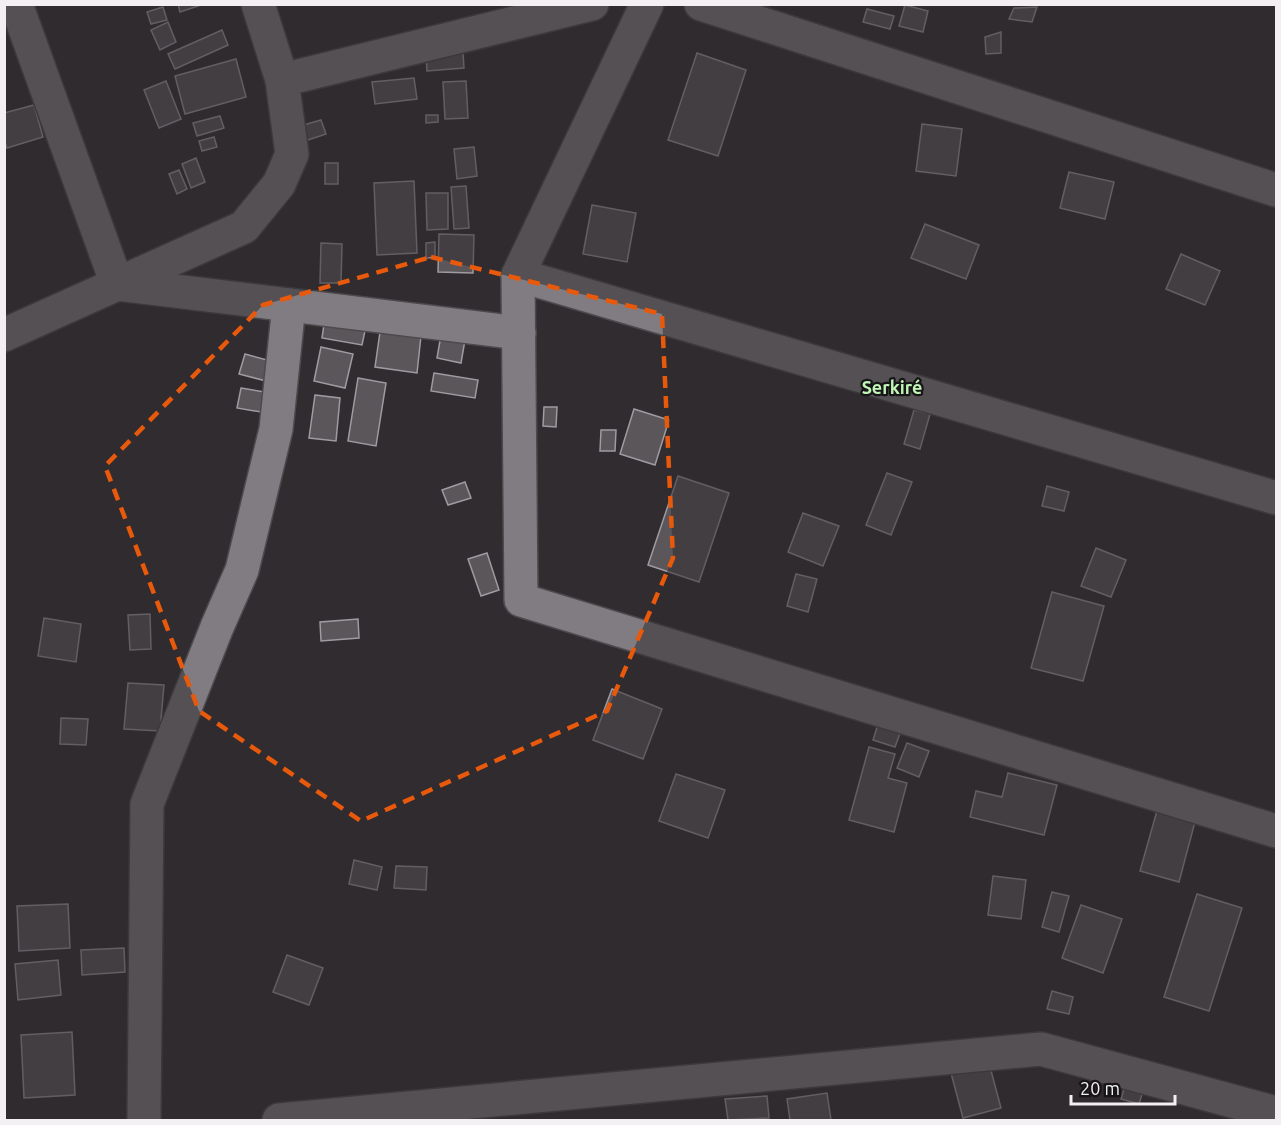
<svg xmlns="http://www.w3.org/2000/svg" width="1281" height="1125" font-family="Ubuntu,sans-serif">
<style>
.building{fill:#5a565a;stroke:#9f9ba0;stroke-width:1.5}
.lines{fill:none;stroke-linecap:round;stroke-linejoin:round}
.minor-casing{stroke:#4c4a4c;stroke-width:36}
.minor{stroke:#807c81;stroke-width:33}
.marked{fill:none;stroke:#e8590c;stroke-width:4.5;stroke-dasharray:12 8;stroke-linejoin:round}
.labels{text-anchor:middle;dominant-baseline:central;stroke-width:4.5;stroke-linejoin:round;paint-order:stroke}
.quarter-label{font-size:18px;font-weight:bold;fill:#c0f5b6;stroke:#171517}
</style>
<rect width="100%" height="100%" fill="#302c30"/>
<!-- building -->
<g class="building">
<polygon points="178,4 204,4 180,12"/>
<polygon points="905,5 928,11 923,32 899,26"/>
<polygon points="163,7 167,20 151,24 147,12"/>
<polygon points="1037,7 1032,22 1009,19 1014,8"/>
<polygon points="867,9 894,16 890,29 863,22"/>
<polygon points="168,22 176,42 160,50 151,30"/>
<polygon points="222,30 228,45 175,69 168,54"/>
<polygon points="1001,32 1001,53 986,54 985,37"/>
<polygon points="463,53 464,68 427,71 426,54"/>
<polygon points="697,53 746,70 718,156 668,140"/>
<polygon points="236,59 246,97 185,114 175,76"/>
<polygon points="414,78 417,99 375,104 372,82"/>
<polygon points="166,81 181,119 159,128 144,90"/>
<polygon points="466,81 468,118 445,119 443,82"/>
<polygon points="34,105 43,137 7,148 4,139 4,113"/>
<polygon points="426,115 438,115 438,122 426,123"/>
<polygon points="220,116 224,128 197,136 193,123"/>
<polygon points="321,120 326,134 305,141 300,126"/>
<polygon points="922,124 962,129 956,176 916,171"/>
<polygon points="214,137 217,147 202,151 199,141"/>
<polygon points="474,147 477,176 457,179 454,149"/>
<polygon points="196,158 205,182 191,188 182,164"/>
<rect x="325" y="163" width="13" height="21"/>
<polygon points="179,170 187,189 177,194 169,174"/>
<polygon points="1069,172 1114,182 1105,219 1060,208"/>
<polygon points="414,181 417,253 377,255 374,183"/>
<polygon points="466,186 469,228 454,229 451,187"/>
<polygon points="426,193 448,193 448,229 427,230"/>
<polygon points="592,205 636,213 627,262 583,254"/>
<polygon points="925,224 979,245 966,279 911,258"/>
<polygon points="439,234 474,235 473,273 438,272"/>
<polygon points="435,242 435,257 426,258 426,243"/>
<polygon points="321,243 342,244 341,283 320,283"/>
<polygon points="1181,254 1220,271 1205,305 1166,289"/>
<polygon points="325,318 366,326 362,345 322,338"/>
<polygon points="380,332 421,336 417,373 375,367"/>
<polygon points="441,335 465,340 461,363 437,358"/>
<polygon points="321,347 353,354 345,388 314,381"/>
<polygon points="245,354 278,363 274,383 239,374"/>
<polygon points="434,373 478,380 475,398 431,391"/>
<polygon points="358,378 386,383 376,446 348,441"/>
<polygon points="241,388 265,392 261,412 237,408"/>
<polygon points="315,395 340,398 336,441 309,438"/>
<polygon points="544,407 557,407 556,427 543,426"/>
<polygon points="634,409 669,420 655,465 620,454"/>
<polygon points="914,410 930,414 920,449 904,444"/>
<polygon points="601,430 616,430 615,451 600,451"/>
<polygon points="887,473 912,482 891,535 866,525"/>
<polygon points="678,476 729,493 699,582 648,565"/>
<polygon points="465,482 471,498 448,505 442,490"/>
<polygon points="1047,486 1069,492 1064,511 1042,506"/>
<polygon points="803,513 839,526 823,566 788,552"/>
<polygon points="1096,548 1126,560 1111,597 1081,586"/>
<polygon points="487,553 499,590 481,596 468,559"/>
<polygon points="796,574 817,579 808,612 787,606"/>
<polygon points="1052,592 1104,606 1083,681 1031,668"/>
<polygon points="150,614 151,649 130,650 128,615"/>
<polygon points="44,618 81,624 76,662 38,656"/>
<polygon points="358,619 359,638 321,641 320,622"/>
<polygon points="128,683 164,685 160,731 124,729"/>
<polygon points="612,689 662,709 643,759 593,740"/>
<polygon points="61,718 88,719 86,745 60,744"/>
<polygon points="879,721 902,728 895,747 873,740"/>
<polygon points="907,743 929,751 919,777 897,768"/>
<polygon points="869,747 895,754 888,778 907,783 894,832 849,820"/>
<polygon points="1008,773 1057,785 1044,835 970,817 976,791 1002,797"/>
<polygon points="676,774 725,790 708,838 659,821"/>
<polygon points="1158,807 1196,818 1179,882 1140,871"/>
<polygon points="354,860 382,867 377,890 349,884"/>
<polygon points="396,866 427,867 426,890 394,888"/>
<polygon points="993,876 1026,880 1021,919 988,915"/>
<polygon points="1052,892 1069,896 1059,932 1042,927"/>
<polygon points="1197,894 1242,908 1209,1011 1164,997"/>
<polygon points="68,904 70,948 19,951 17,906"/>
<polygon points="1081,905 1122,919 1103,973 1062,958"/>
<polygon points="124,948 125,972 82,975 81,950"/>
<polygon points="287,955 323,968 309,1005 273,992"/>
<polygon points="58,960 61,995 18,1000 15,964"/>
<polygon points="1052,991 1073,997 1069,1014 1047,1009"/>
<polygon points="72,1032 75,1095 24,1098 21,1035"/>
<polygon points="989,1063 1001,1108 963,1118 951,1073"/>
<polygon points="1125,1086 1143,1091 1139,1104 1121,1099"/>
<polygon points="827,1093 831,1120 790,1120 787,1099"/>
<polygon points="767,1096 769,1118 728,1120 725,1099"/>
</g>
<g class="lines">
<defs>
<g id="minor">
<polyline points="16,4 117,284 519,333"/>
<polyline points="647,4 518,275 521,600 1276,831"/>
<polyline points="701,4 1276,190"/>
<polyline points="282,80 592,4"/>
<polyline points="518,275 1276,498"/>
<polyline points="4,335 244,227 279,184 292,154 282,80 258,4"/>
<polyline points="144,1120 147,804 217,627 242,570 276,429 289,305"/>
<polyline points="279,1120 1041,1049 1276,1113"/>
</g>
</defs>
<!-- minor casing -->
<use href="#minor" class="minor-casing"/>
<!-- minor -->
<use href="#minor" class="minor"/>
</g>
<!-- marked area -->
<path d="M0 0H1281V1125H0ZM 431,257 L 662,314 L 673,558 L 607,711 L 361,821 L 199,711 L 105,466 L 263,305 Z" fill="#302c30" fill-opacity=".55" fill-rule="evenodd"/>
<path class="marked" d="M 431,257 L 662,314 L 673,558 L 607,711 L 361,821 L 199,711 L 105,466 L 263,305 Z"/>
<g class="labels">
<!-- quarter labels -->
<g class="quarter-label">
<text x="892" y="387">Serkiré</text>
</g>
</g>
<!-- border -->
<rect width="1281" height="1125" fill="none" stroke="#f2f0f2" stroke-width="12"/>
<!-- scale -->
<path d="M1071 1095v9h104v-9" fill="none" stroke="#f2f0f2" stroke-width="3"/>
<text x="1080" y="1095" font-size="18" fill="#f2f0f2" stroke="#171517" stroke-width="4.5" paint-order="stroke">20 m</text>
</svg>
